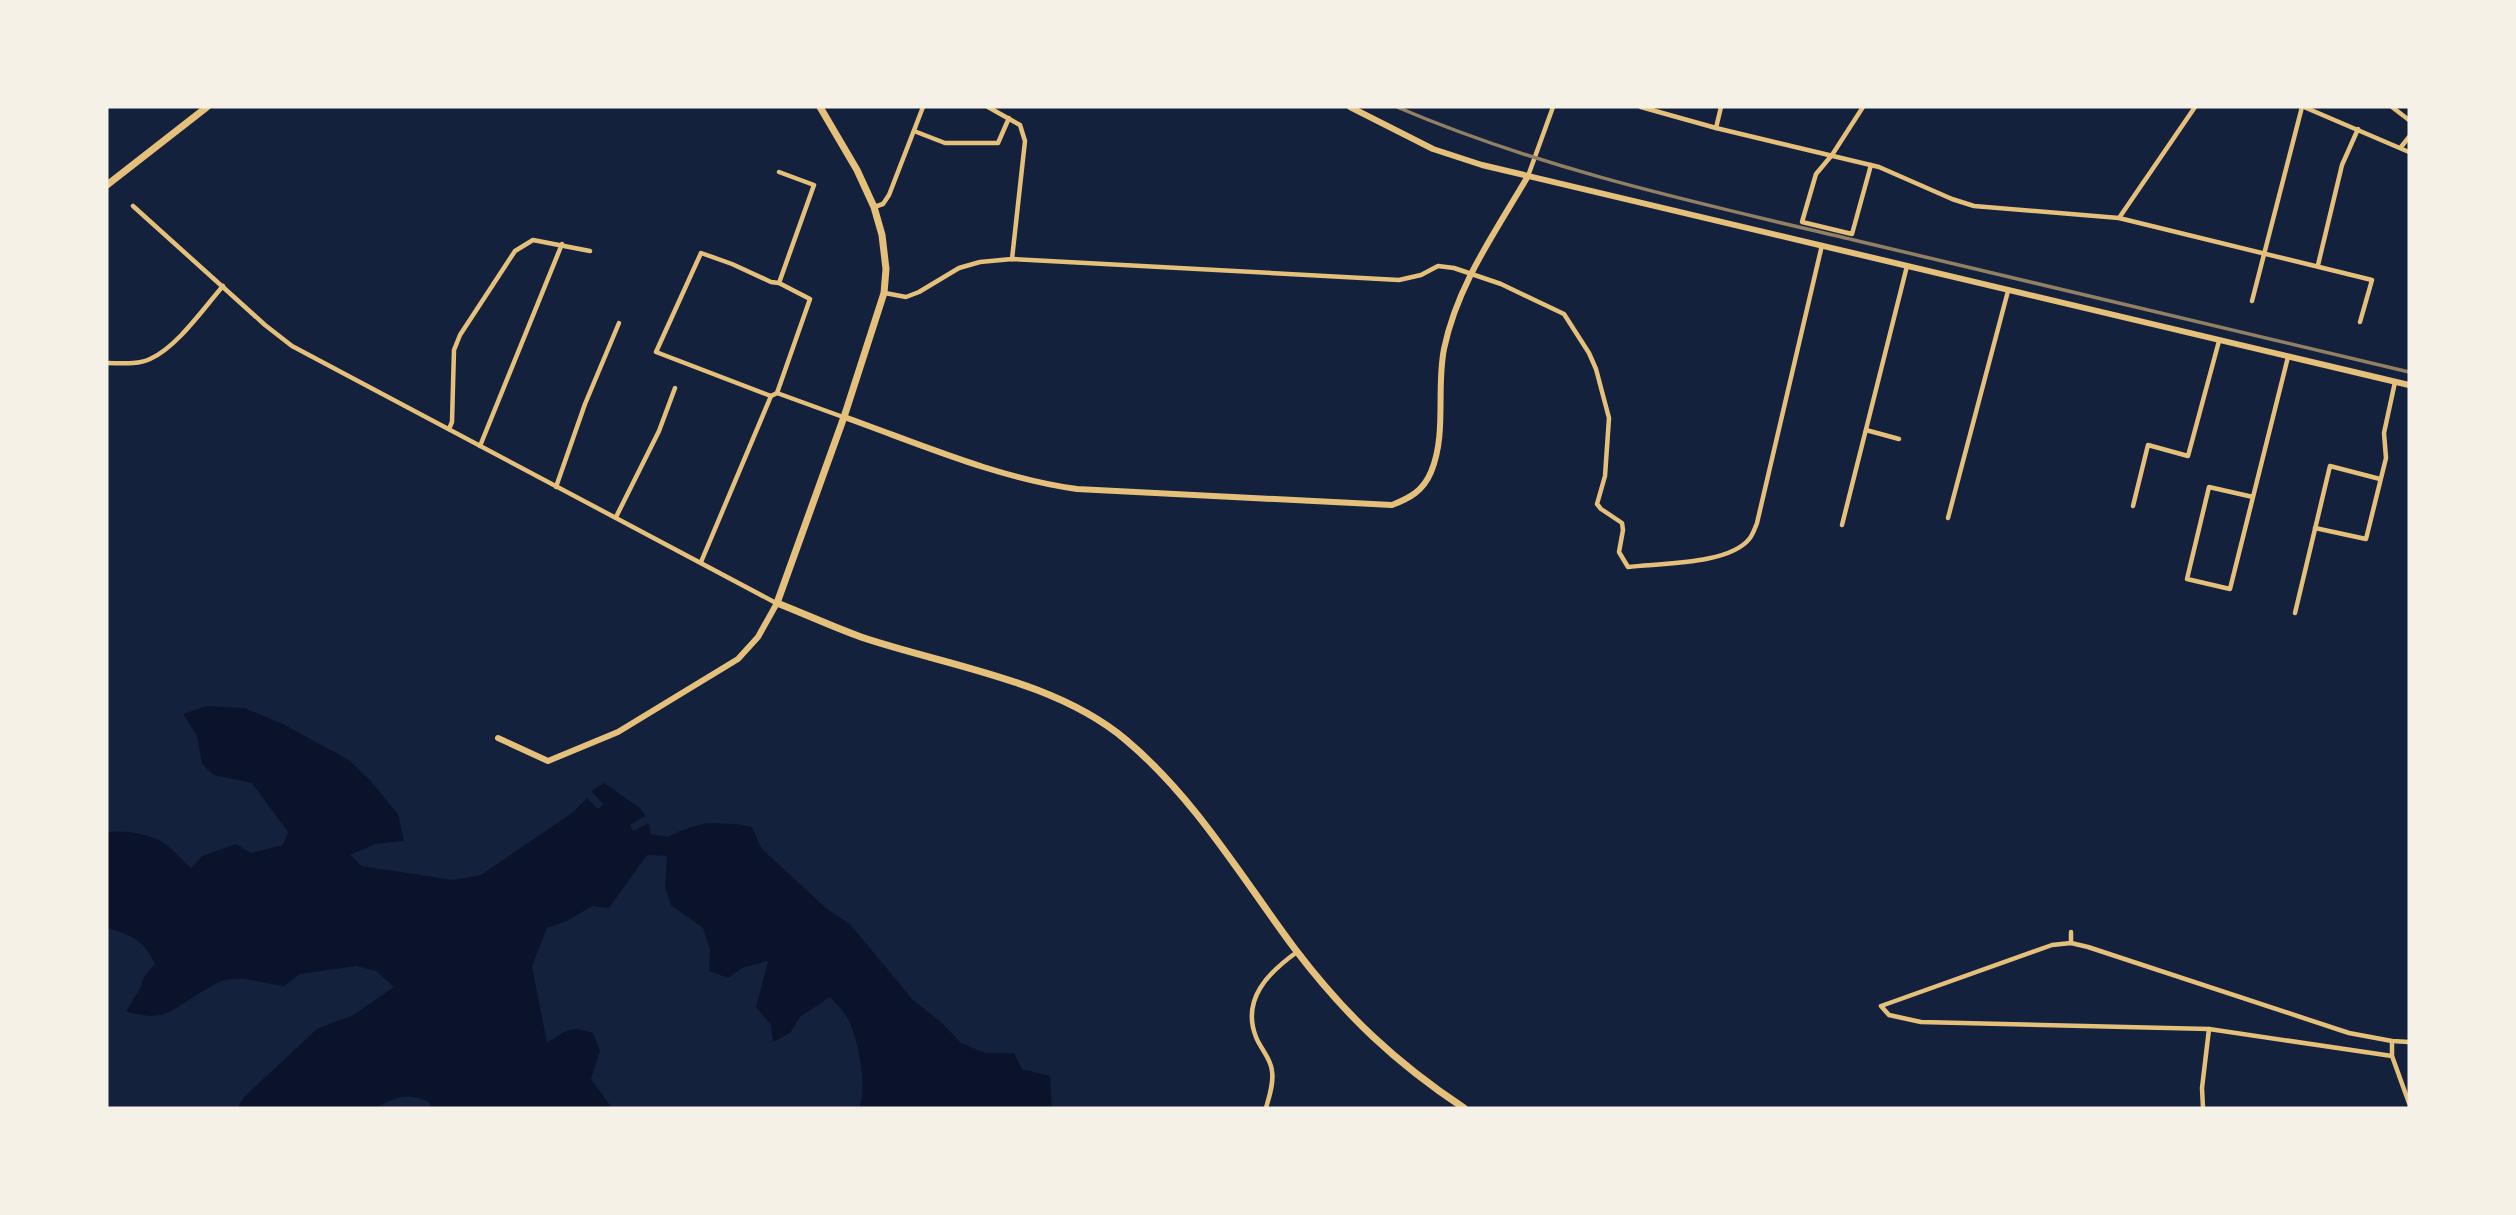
<svg xmlns="http://www.w3.org/2000/svg" width="2516" height="1215" font-family="Signika,sans-serif">
<style>
.water{fill:#0b132b}
.lines{fill:none;stroke-linecap:round;stroke-linejoin:round}
.minor{stroke:#e5c07b;stroke-width:4.5}
.tertiary{stroke:#e5c07b;stroke-width:6}
.secondary{stroke:#e5c07b;stroke-width:7}
.rail{stroke:#918062;stroke-width:3.5}
</style>
<rect width="100%" height="100%" fill="#14213d"/>
<!-- water -->
<path class="water" d="M 207,706 L 244,708 L 283,724 L 349,760 L 370,780 L 398,814 L 404,841 L 375,844 L 350,855 L 362,866 L 453,880 L 481,875 L 572,813 L 587,798 L 598,809 L 603,804 L 591,791 L 604,783 L 640,808 L 646,816 L 630,825 L 633,831 L 649,823 L 651,834 L 667,837 L 680,831 L 706,823 L 736,824 L 752,827 L 762,849 L 827,909 L 850,924 L 913,1000 L 941,1022 L 961,1043 L 985,1053 L 1014,1053 L 1022,1069 L 1050,1076 L 1052,1108 L 859,1108 C 868,1087 858,1034 845,1014 C 841,1008 835,1002 830,997 L 800,1017 L 790,1033 L 773,1042 L 771,1025 L 756,1007 L 768,961 L 742,968 L 728,978 L 709,971 L 710,949 L 703,928 L 671,905 L 665,887 L 667,856 L 647,855 L 609,908 L 592,906 L 567,921 L 547,928 L 532,966 L 547,1043 C 566,1031 569,1025 593,1033 L 600,1051 L 591,1079 L 612,1108 L 430,1108 L 430,1103 C 408,1091 396,1097 375,1108 L 237,1108 L 244,1097 L 317,1029 L 353,1015 L 394,987 L 376,971 L 356,966 L 300,974 L 284,986 C 268,984 246,977 230,979 C 221,980 212,986 205,990 C 171,1009 167,1024 126,1011 L 141,987 L 143,978 L 155,964 C 144,940 131,935 107,928 L 107,833 C 122,829 148,834 162,842 C 172,848 182,860 191,868 L 202,856 L 236,844 L 251,853 L 283,845 L 288,832 L 252,783 L 214,775 L 202,764 L 197,736 L 183,714 Z"/>
<g class="lines">
<!-- minor -->
<g class="minor">
<polyline points="988,107 1020,125 1025,141 1012,259"/>
<polyline points="1641,107 1716,128 1879,167 1952,199 1974,206 2119,218 2372,280 2360,322"/>
<polyline points="1863,107 1832,155 1816,174 1802,222 1852,234 1871,165"/>
<polyline points="2304,107 2409,152"/>
<polyline points="2392,107 2409,120"/>
<polyline points="1716,128 1721,107"/>
<polyline points="914,131 945,143 998,143 1009,118"/>
<polyline points="2401,147 2409,137"/>
<polyline points="779,172 814,185 779,283 810,299 777,393 843,417"/>
<polyline points="1528,176 1553,107"/>
<polyline points="133,206 265,325 292,346 776,603"/>
<polyline points="874,207 883,204 889,195 923,107"/>
<polyline points="2119,218 2195,107"/>
<polyline points="2318,265 2342,165 2358,129"/>
<path d="M 885,293 L 906,297 L 919,292 L 959,268 L 980,262 L 1012,259 L 1399,280 L 1421,275 L 1438,266 L 1454,268 L 1501,284 L 1564,314 L 1589,353 L 1596,369 L 1609,418 L 1605,476 L 1597,504 L 1601,509 L 1622,523 L 1623,530 L 1619,552 L 1628,567 C 1659,563 1730,565 1750,538 C 1753,534 1755,528 1757,523 L 1822,245"/>
<polyline points="2252,301 2302,107"/>
<path d="M 107,363 C 121,363 137,365 150,359 C 177,347 203,309 223,286"/>
<polyline points="771,396 656,352 701,253 732,264 771,282 779,283"/>
<polyline points="449,429 452,422 454,350 460,335 515,251 533,240 590,251"/>
<polyline points="1866,430 1899,439"/>
<polyline points="480,446 562,244"/>
<polyline points="556,487 585,404 619,323"/>
<polyline points="2253,497 2209,487 2187,579 2230,589 2288,357"/>
<polyline points="2133,506 2148,445 2188,456 2219,341"/>
<polyline points="616,517 659,431 675,388"/>
<polyline points="1948,518 2008,291"/>
<polyline points="1842,525 1907,266"/>
<polyline points="2315,528 2366,539 2386,458 2384,433 2395,382"/>
<polyline points="701,562 771,396 777,393"/>
<polyline points="2295,613 2330,466 2380,479"/>
<polyline points="2071,943 2071,932"/>
<polyline points="2392,1041 2392,1056 2409,1103"/>
<polyline points="2392,1056 2209,1029 1921,1022 1889,1015 1881,1006 2052,945 2071,943 2088,947 2349,1033 2392,1041 2409,1042"/>
<path d="M 1266,1108 C 1269,1097 1274,1083 1272,1071 C 1271,1058 1260,1048 1256,1037 C 1241,999 1269,972 1297,952"/>
<polyline points="2203,1108 2202,1088 2209,1029"/>
</g>
<!-- tertiary -->
<g class="tertiary">
<polyline points="1350,107 1433,149 1482,165 2409,385"/>
<path d="M 844,417 C 920,444 997,478 1077,489 L 1392,505 C 1410,498 1423,491 1431,472 C 1447,434 1436,389 1444,349 C 1457,285 1496,231 1528,176"/>
<polyline points="498,738 548,761 618,732 738,659 758,637 777,603"/>
</g>
<!-- secondary -->
<g class="secondary">
<path d="M 820,107 L 857,170 L 874,207 L 882,235 L 886,269 L 884,293 L 844,417 L 777,603 C 805,614 833,627 861,637 C 947,666 1055,680 1126,740 C 1195,798 1242,878 1295,949 C 1345,1015 1396,1063 1464,1108"/>
<polyline points="107,185 207,107"/>
</g>
<!-- rail -->
<path class="rail" d="M 1397,107 C 1544,170 1702,204 1858,241 C 2042,285 2226,328 2409,372"/>
</g>
<!-- border -->
<rect width="2516" height="1215" fill="none" stroke="#f6f1e7" stroke-width="217"/>
</svg>
